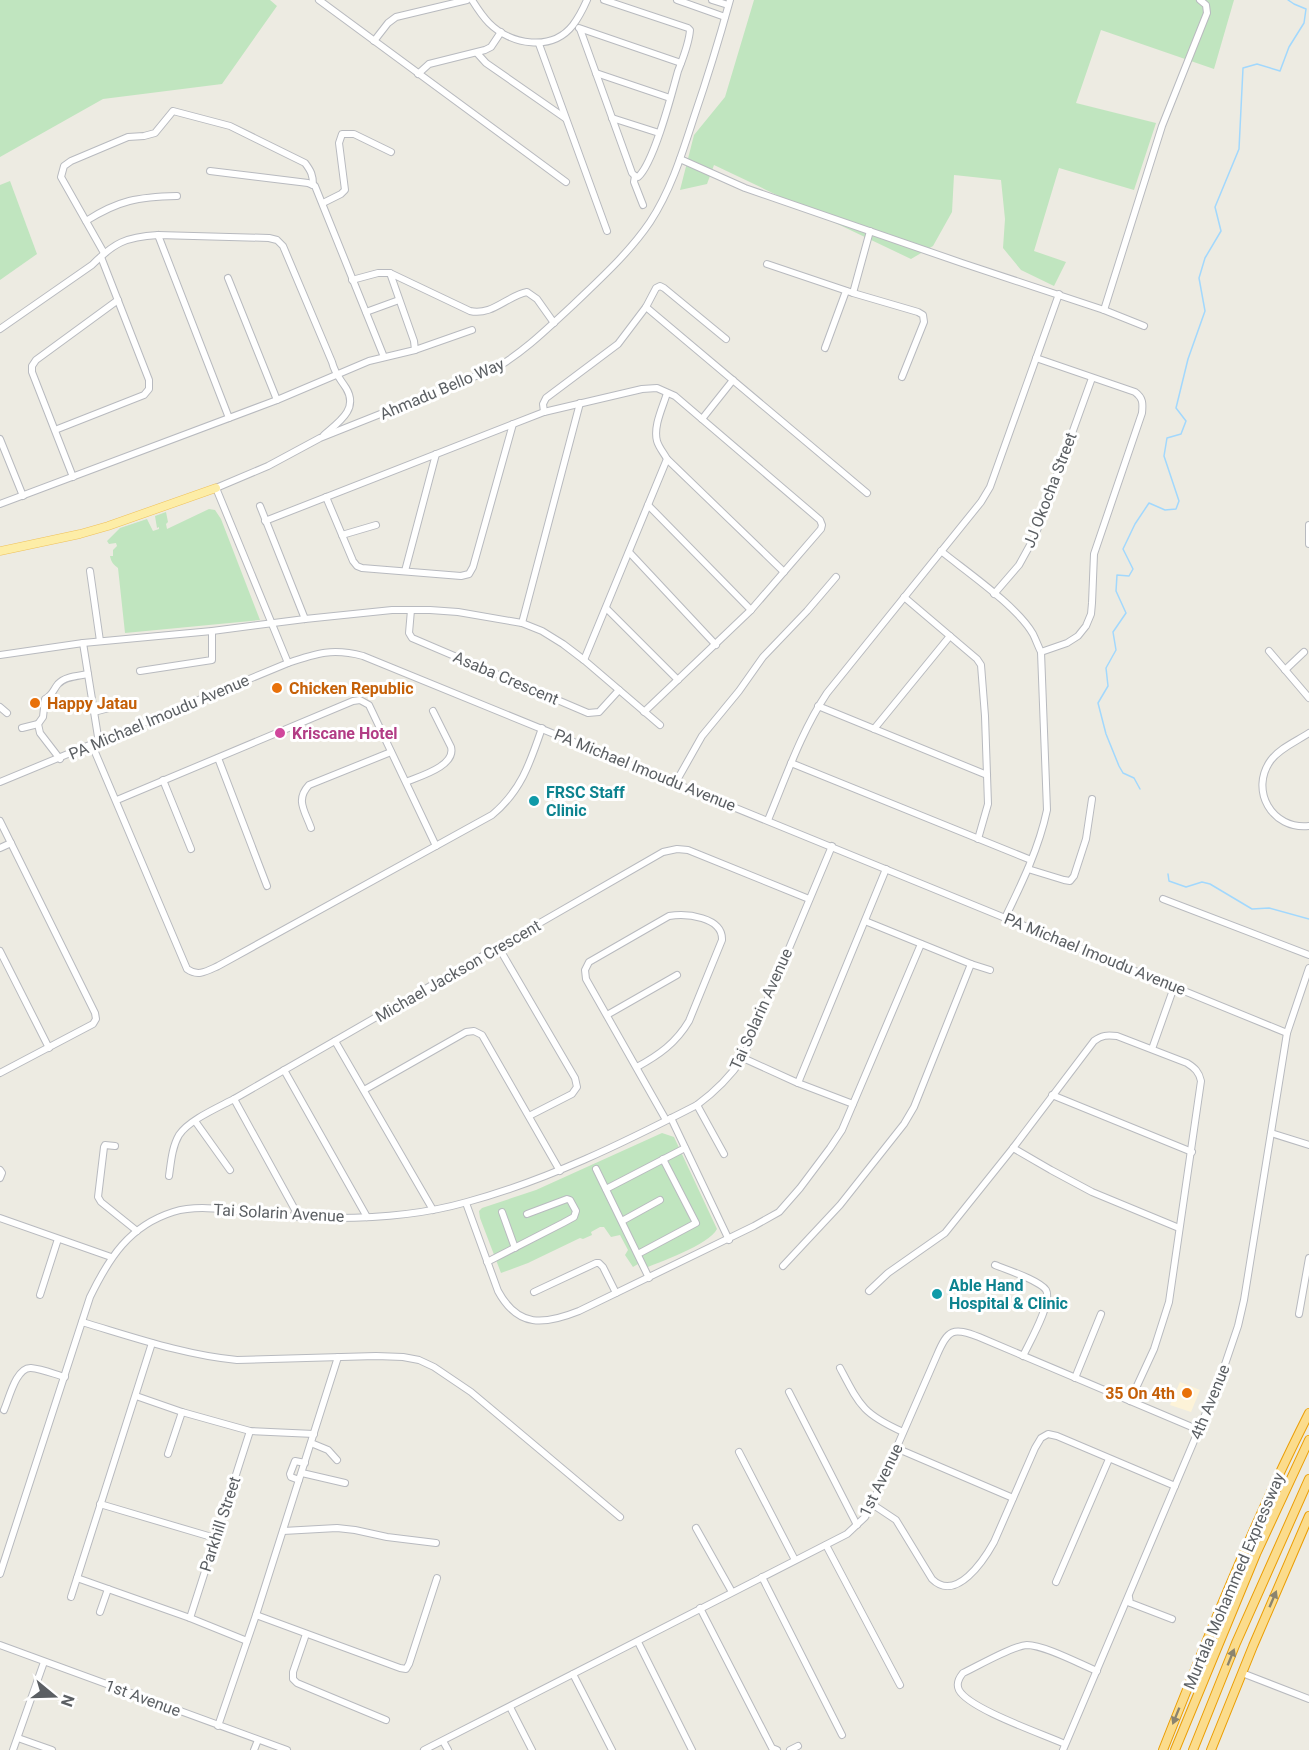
<svg xmlns="http://www.w3.org/2000/svg" width="1309" height="1750" font-family="Roboto,sans-serif">
<style>
.commercial{fill:#fdf3d8}
.green{fill:#c0e5bf}
.lines{fill:none;stroke-linecap:round;stroke-linejoin:round}
.stream{stroke:#a2d8fd;stroke-width:1.5}
.minor-casing{stroke:#b8babf;stroke-width:8}
.major-casing{stroke:#efc15a;stroke-width:9}
.highway-casing{stroke:#eb9e04;stroke-width:10}
.minor{stroke:#fff;stroke-width:6}
.major{stroke:#fdeda7;stroke-width:8}
.highway{stroke:#fbdc8c;stroke-width:8}
.oneway{fill:#8b846f}
.food-dot{fill:#e8710a;stroke:#fff;stroke-width:2}
.hotel-dot{fill:#d1479c;stroke:#fff;stroke-width:2}
.culture-dot{fill:#0f9aa8;stroke:#fff;stroke-width:2}
.labels{text-anchor:middle;dominant-baseline:central;stroke-width:6;stroke-linejoin:round;paint-order:stroke}
.street-label{font-size:16px;fill:#5b5f63;stroke:#fff}
.food-label{font-size:16px;font-weight:bold;fill:#c56008;stroke:#fff;text-anchor:start}
.hotel-label{font-size:16px;font-weight:bold;fill:#b23c85;stroke:#fff;text-anchor:start}
.culture-label{font-size:16px;font-weight:bold;fill:#0d838f;stroke:#fff;text-anchor:start}
</style>
<rect width="100%" height="100%" fill="#edebe2"/>
<!-- commercial -->
<polygon class="commercial" points="1180,1382 1200,1390 1191,1412 1170,1405"/>
<!-- green -->
<g class="green">
<polygon points="0,0 270,0 277,6 222,84 103,99 0,157"/>
<polygon points="754,0 1234,0 1214,69 1101,30 1076,103 1156,123 1134,190 1059,168 1034,251 1066,262 1054,286 1021,270 1003,248 1005,219 1001,180 954,175 952,212 933,246 911,259 714,165 707,184 680,190 694,135 725,97"/>
<polygon points="10,181 37,254 0,280 0,185"/>
<path d="M 209,509 L 215,510 L 221,519 L 260,620 L 125,633 L 118,568 C 114,565 111,562 110,556 L 113,556 L 113,550 L 117,546 L 116,543 L 109,544 L 107,541 L 120,528 L 147,519 L 153,531 L 159,529 L 159,527 L 157,528 L 155,516 L 166,512 L 168,522 L 166,524 L 167,529 Z"/>
<path d="M 662,1133 L 674,1137 L 717,1229 C 709,1245 659,1262 641,1270 L 638,1264 L 633,1267 L 625,1255 L 628,1250 L 620,1235 L 611,1237 L 604,1227 L 600,1227 L 591,1232 L 592,1235 L 583,1239 L 580,1238 L 528,1263 L 501,1273 L 480,1218 L 479,1211 L 482,1208 L 536,1190 Z"/>
</g>
<g class="lines">
<!-- stream -->
<g class="stream">
<polyline points="1140,789 1134,778 1123,773 1119,766 1106,734 1098,703 1108,686 1106,668 1116,650 1113,632 1126,613 1116,591 1117,575 1129,576 1133,569 1123,549 1135,524 1149,503 1165,510 1176,509 1179,501 1164,456 1167,438 1181,434 1186,421 1176,408 1188,359 1205,311 1199,278 1205,258 1221,231 1215,207 1239,149 1243,68 1257,64 1280,71 1289,47 1304,23 1306,9 1294,4 1288,0"/>
<polyline points="1168,874 1169,881 1186,887 1202,882 1210,884 1252,909 1269,908 1309,919"/>
</g>
<defs>
<g id="minor">
<polyline points="319,0 566,182"/>
<path d="M 472,0 C 477,8 482,16 489,23 C 511,45 552,52 573,25 C 579,17 583,9 587,0"/>
<polyline points="677,0 725,17"/>
<polyline points="712,0 728,5"/>
<polyline points="579,28 681,63"/>
<path d="M 580,29 L 632,173 L 635,176 L 638,177 C 654,163 672,93 678,71 C 683,58 689,44 690,30 L 688,28 L 604,0"/>
<polyline points="374,41 388,23 396,17 467,0"/>
<polyline points="539,44 607,231"/>
<polyline points="477,53 486,63 565,118"/>
<polyline points="596,73 670,98"/>
<polyline points="418,74 429,64 485,50 491,47 501,32"/>
<polyline points="612,118 659,133"/>
<polyline points="680,159 745,188 962,263 1104,310 1162,126 1207,13 1206,5 1200,0"/>
<polyline points="210,171 308,183 315,186 384,357"/>
<polyline points="635,176 634,182 643,205"/>
<polyline points="323,203 341,194 345,190 339,143 342,134 354,134 391,152"/>
<path d="M 86,221 C 119,200 138,197 177,196"/>
<polyline points="158,235 229,418"/>
<path d="M 104,253 L 61,177 L 64,166 L 71,161 L 128,137 L 144,136 L 155,133 L 173,111 L 230,126 L 305,163 C 311,171 313,175 313,185"/>
<polyline points="767,264 853,293 918,312 923,315 924,322 902,377"/>
<polyline points="228,278 277,400"/>
<path d="M 352,280 L 378,273 L 390,273 L 470,311 C 492,316 507,296 527,292 L 537,299 L 554,323"/>
<polyline points="853,293 870,231"/>
<polyline points="646,307 867,493"/>
<polyline points="1104,310 1144,326"/>
<polyline points="366,312 399,300"/>
<path d="M 0,329 L 92,265 C 114,243 125,237 158,235 L 269,238 L 277,240 L 283,246 L 332,362 C 335,374 339,377 346,388 C 359,409 339,422 324,435"/>
<polyline points="825,348 846,291"/>
<polyline points="415,350 472,330"/>
<path d="M 1036,358 L 1135,392 C 1143,398 1143,403 1142,413 L 1094,554 L 1092,603 L 1091,614 L 1086,626 L 1078,636 L 1067,643 L 1041,652"/>
<polyline points="544,412 543,404 546,398 618,344 646,307 656,288 660,286 664,288 726,339"/>
<polyline points="702,419 733,380"/>
<polyline points="55,430 144,395 149,389 149,380 101,257"/>
<polyline points="0,439 23,496"/>
<polyline points="667,459 784,572"/>
<polyline points="73,477 32,372 32,366 36,360 118,300"/>
<polyline points="326,497 353,561 357,566 362,568 461,576 469,574 473,567 513,424"/>
<polyline points="0,504 277,400 369,361 415,350 414,341 390,273"/>
<polyline points="648,505 751,610"/>
<polyline points="260,506 305,619"/>
<polyline points="265,521 544,412 642,389 657,388 675,396 820,520 822,525 821,529 751,610 644,712"/>
<polyline points="1309,525 1309,544"/>
<polyline points="342,535 376,525"/>
<path d="M 941,551 C 967,572 1018,607 1033,634 C 1036,640 1038,646 1041,652 L 1047,810 C 1039,848 1022,883 1005,918"/>
<polyline points="629,552 716,645"/>
<polyline points="90,571 100,641"/>
<polyline points="405,571 436,454"/>
<polyline points="994,594 1019,565 1035,536 1092,378"/>
<polyline points="904,597 977,659 981,665 985,716 988,804 978,839"/>
<polyline points="606,608 678,680"/>
<polyline points="411,610 409,633 412,638 588,713 599,712 619,690"/>
<polyline points="522,623 580,403"/>
<polyline points="83,643 99,743"/>
<polyline points="1269,651 1309,698"/>
<polyline points="0,655 83,643 212,631 305,619 392,610 430,610 458,612 522,623 542,631 563,644 584,660 660,725"/>
<path d="M 584,660 L 667,459 C 664,453 659,448 657,441 C 653,426 663,407 667,393"/>
<path d="M 288,663 L 216,488 L 268,466 L 320,438 L 496,368 C 525,351 548,328 573,305 C 600,279 629,253 650,222 C 671,190 682,154 694,117 C 707,79 719,40 730,0"/>
<polyline points="1285,670 1304,652"/>
<polyline points="140,671 212,660 212,631"/>
<polyline points="818,706 987,775"/>
<polyline points="0,707 7,713"/>
<polyline points="94,712 113,707"/>
<path d="M 38,724 L 43,717 L 45,699 C 53,695 53,690 58,684 C 65,676 79,676 88,674"/>
<polyline points="22,728 38,724 40,733 60,759"/>
<polyline points="874,729 950,636"/>
<path d="M 1309,733 C 1297,741 1280,748 1271,760 C 1249,790 1272,830 1309,826"/>
<path d="M 92,745 L 187,969 C 198,977 207,971 218,966 L 492,815 C 521,791 530,763 542,728"/>
<polyline points="218,758 267,886"/>
<polyline points="791,763 1031,860"/>
<polyline points="163,780 191,849"/>
<path d="M 0,782 L 288,663 C 317,653 333,648 363,656 L 1287,1033"/>
<path d="M 406,782 C 420,776 456,766 451,747 L 433,711"/>
<polyline points="676,782 702,736 739,691 763,657 807,611 836,577"/>
<polyline points="117,800 353,701 360,700 369,705 436,846"/>
<path d="M 768,820 C 786,777 801,732 827,693 L 981,502 L 990,487 L 1059,294"/>
<polyline points="0,821 95,1013 96,1019 93,1024 0,1073"/>
<path d="M 311,828 C 305,811 295,800 309,785 L 391,752"/>
<polyline points="0,848 11,843"/>
<polyline points="1028,869 1064,880 1070,881 1074,876 1086,839 1092,799"/>
<polyline points="1163,899 1309,955"/>
<polyline points="499,948 575,1078 577,1087 572,1094 529,1116"/>
<polyline points="0,951 49,1048"/>
<polyline points="971,964 990,970"/>
<polyline points="607,1015 677,975"/>
<polyline points="335,1041 433,1210"/>
<polyline points="1152,1049 1174,987"/>
<polyline points="743,1058 798,1083 853,1104"/>
<path d="M 637,1067 C 659,1055 676,1043 689,1021 L 722,940 C 723,917 686,913 669,916 L 589,962 L 585,970 L 586,979 L 666,1120"/>
<polyline points="284,1070 367,1217"/>
<polyline points="798,1083 886,869"/>
<polyline points="364,1090 466,1032 474,1031 482,1035 560,1171"/>
<polyline points="1052,1095 1192,1152"/>
<polyline points="697,1105 724,1154"/>
<polyline points="671,1118 729,1240"/>
<polyline points="195,1121 230,1170"/>
<polyline points="1271,1133 1309,1145"/>
<polyline points="115,1146 105,1145 104,1147 98,1197 101,1202 137,1231"/>
<polyline points="1013,1148 1051,1170 1092,1192 1179,1228"/>
<polyline points="596,1169 649,1278"/>
<polyline points="0,1170 2,1173 0,1178"/>
<path d="M 169,1176 C 171,1162 172,1147 179,1135 C 189,1120 217,1108 234,1099"/>
<polyline points="606,1189 685,1148"/>
<path d="M 466,1203 L 498,1291 C 518,1328 544,1325 579,1311 L 754,1226 L 779,1212 L 800,1188 L 830,1148 L 842,1130 L 921,944"/>
<polyline points="502,1212 515,1248"/>
<polyline points="299,1217 234,1099 663,852 677,849 688,850 809,899"/>
<polyline points="0,1218 111,1257"/>
<polyline points="622,1221 660,1200"/>
<polyline points="638,1254 696,1223 663,1159"/>
<polyline points="487,1262 563,1223 574,1217 576,1211 570,1200 567,1199 527,1214"/>
<path d="M 995,1265 C 1007,1270 1039,1280 1046,1290 C 1053,1302 1029,1343 1023,1356"/>
<polyline points="783,1266 840,1205 904,1124 914,1107 971,964 865,921"/>
<path d="M 869,1291 L 888,1273 L 945,1233 L 1013,1148 L 1094,1041 C 1102,1035 1107,1035 1117,1036 L 1187,1063 C 1195,1068 1199,1072 1201,1081 L 1169,1302 L 1154,1349 L 1130,1401"/>
<polyline points="534,1292 596,1263 599,1263 603,1267 616,1293"/>
<polyline points="40,1295 58,1239"/>
<polyline points="1299,1314 1309,1258"/>
<path d="M 82,1322 C 133,1337 184,1355 237,1360 L 376,1356 L 403,1357 L 419,1360 L 434,1367 L 471,1392 L 620,1517"/>
<path d="M 840,1368 C 860,1406 863,1414 903,1432"/>
<polyline points="1075,1378 1101,1314"/>
<polyline points="789,1392 857,1525"/>
<polyline points="136,1396 182,1412 250,1431 314,1434"/>
<path d="M 4,1410 C 9,1399 16,1367 31,1368 C 42,1369 54,1374 65,1377"/>
<polyline points="311,1443 328,1450 337,1460"/>
<polyline points="896,1448 1013,1498"/>
<polyline points="739,1452 795,1560"/>
<polyline points="168,1454 182,1412"/>
<polyline points="302,1473 345,1483"/>
<polyline points="299,1480 291,1477 290,1474 295,1461 305,1463"/>
<polyline points="100,1504 215,1538"/>
<path d="M 872,1504 L 896,1520 L 932,1579 C 956,1603 984,1560 994,1542 L 1035,1448 L 1041,1438 L 1048,1434 L 1057,1436 L 1175,1486"/>
<polyline points="696,1528 732,1592"/>
<polyline points="283,1531 337,1528 355,1530 387,1537 436,1543"/>
<polyline points="826,1545 900,1685"/>
<path d="M 0,1574 L 90,1297 C 109,1258 129,1226 173,1212 C 196,1205 222,1209 245,1212 C 276,1215 306,1219 336,1218 C 379,1218 425,1214 467,1202 C 548,1180 623,1143 697,1105 C 716,1091 730,1077 743,1058 L 832,846"/>
<polyline points="762,1577 842,1735"/>
<polyline points="77,1578 190,1618 247,1641"/>
<polyline points="1056,1582 1109,1459"/>
<polyline points="71,1597 152,1343"/>
<polyline points="1129,1597 1130,1603 1133,1604 1172,1619"/>
<polyline points="700,1608 772,1748 777,1750"/>
<polyline points="100,1612 108,1589"/>
<polyline points="256,1615 400,1668 406,1669 409,1664 437,1578"/>
<polyline points="190,1618 250,1431"/>
<polyline points="306,1634 293,1672 293,1679 297,1683 386,1720"/>
<polyline points="638,1642 692,1750"/>
<polyline points="0,1645 287,1750"/>
<polyline points="1242,1673 1309,1699"/>
<polyline points="573,1674 612,1750"/>
<polyline points="510,1707 532,1750"/>
<polyline points="218,1726 256,1615 338,1357"/>
<polyline points="18,1738 52,1750"/>
<polyline points="443,1741 448,1750"/>
<path d="M 1065,1744 C 1043,1734 969,1709 959,1690 C 956,1684 958,1679 963,1673 C 978,1666 1012,1646 1027,1645 C 1044,1645 1080,1664 1097,1671"/>
<polyline points="13,1750 44,1662"/>
<polyline points="254,1750 258,1740"/>
<path d="M 424,1750 L 847,1534 L 865,1517 L 872,1504 L 937,1355 C 948,1329 953,1327 979,1337 L 1199,1430"/>
<polyline points="790,1750 798,1746"/>
<polyline points="1063,1750 1219,1382 1238,1326 1244,1300 1287,1033 1309,968"/>
</g>
<polyline id="major" points="0,551 80,534 108,526 216,488"/>
<g id="highway">
<path d="M 1163,1750 C 1208,1636 1254,1522 1309,1413"/>
<polyline points="1175,1750 1256,1554 1309,1440"/>
<polyline points="1193,1750 1236,1643 1309,1479"/>
<polyline points="1211,1750 1253,1646 1309,1516"/>
</g>
</defs>
<!-- minor casing -->
<use href="#minor" class="minor-casing"/>
<!-- major casing -->
<use href="#major" class="major-casing"/>
<!-- highway casing -->
<use href="#highway" class="highway-casing"/>
<!-- minor -->
<use href="#minor" class="minor"/>
<!-- major -->
<use href="#major" class="major"/>
<!-- highway -->
<use href="#highway" class="highway"/>
</g>
<!-- one-way arrows -->
<defs><path id="oneway-solid" d="M-6-.8H1V-3.2L6.5 0L1 3.2V.8H-6Z" transform="scale(1.5)"/></defs>
<g class="oneway">
<use href="#oneway-solid" transform="translate(1273 1599) rotate(-67)"/>
<use href="#oneway-solid" transform="translate(1231 1657) rotate(-68)"/>
<use href="#oneway-solid" transform="translate(1176 1716) rotate(112)"/>
</g>
<!-- markers -->
<g class="food-dot">
<circle cx="277" cy="688" r="6"/>
<circle cx="35" cy="703" r="6"/>
<circle cx="1187" cy="1393" r="6"/>
</g>
<circle class="hotel-dot" cx="280" cy="733" r="6"/>
<g class="culture-dot">
<circle cx="534" cy="801" r="6"/>
<circle cx="937" cy="1294" r="6"/>
</g>
<g class="labels">
<!-- street labels -->
<g class="street-label">
<text transform="translate(442 389) rotate(-23)">Ahmadu Bello Way</text>
<text transform="translate(1050 490) rotate(-69)">JJ Okocha Street</text>
<text transform="translate(506 678) rotate(23)">Asaba Crescent</text>
<text transform="translate(159 717) rotate(-23)">PA Michael Imoudu Avenue</text>
<text transform="translate(645 770) rotate(22)">PA Michael Imoudu Avenue</text>
<text transform="translate(1095 954) rotate(22)">PA Michael Imoudu Avenue</text>
<text transform="translate(458 971) rotate(-30)">Michael Jackson Crescent</text>
<text transform="translate(761 1009) rotate(-66)">Tai Solarin Avenue</text>
<text transform="translate(279 1213) rotate(3)">Tai Solarin Avenue</text>
<text transform="translate(1210 1402) rotate(-68)">4th Avenue</text>
<text transform="translate(881 1480) rotate(-64)">1st Avenue</text>
<text transform="translate(220 1524) rotate(-72)">Parkhill Street</text>
<text transform="translate(1234 1581) rotate(-67)">Murtala Mohammed Expressway</text>
<text transform="translate(143 1698) rotate(20)">1st Avenue</text>
</g>
<!-- food labels -->
<g class="food-label">
<text x="289" y="688">Chicken Republic</text>
<text x="47" y="703">Happy Jatau</text>
<text x="1175" y="1393" text-anchor="end">35 On 4th</text>
</g>
<!-- hotel labels -->
<g class="hotel-label">
<text x="292" y="733">Kriscane Hotel</text>
</g>
<!-- culture labels -->
<g class="culture-label">
<text x="546" y="792">FRSC Staff<tspan x="546" dy="18">Clinic</tspan></text>
<text x="949" y="1285">Able Hand<tspan x="949" dy="18">Hospital &amp; Clinic</tspan></text>
</g>
</g>
<!-- north arrow -->
<g transform="translate(54 1696) rotate(109)" stroke="#ffffff" stroke-width="4.5" paint-order="stroke">
<path d="M0-4.5L10 22L0 15L-10 22Z" fill="#5b5f63"/>
<text y="-9" font-size="16" font-weight="bold" text-anchor="middle" fill="#5b5f63">N</text>
</g>
</svg>
